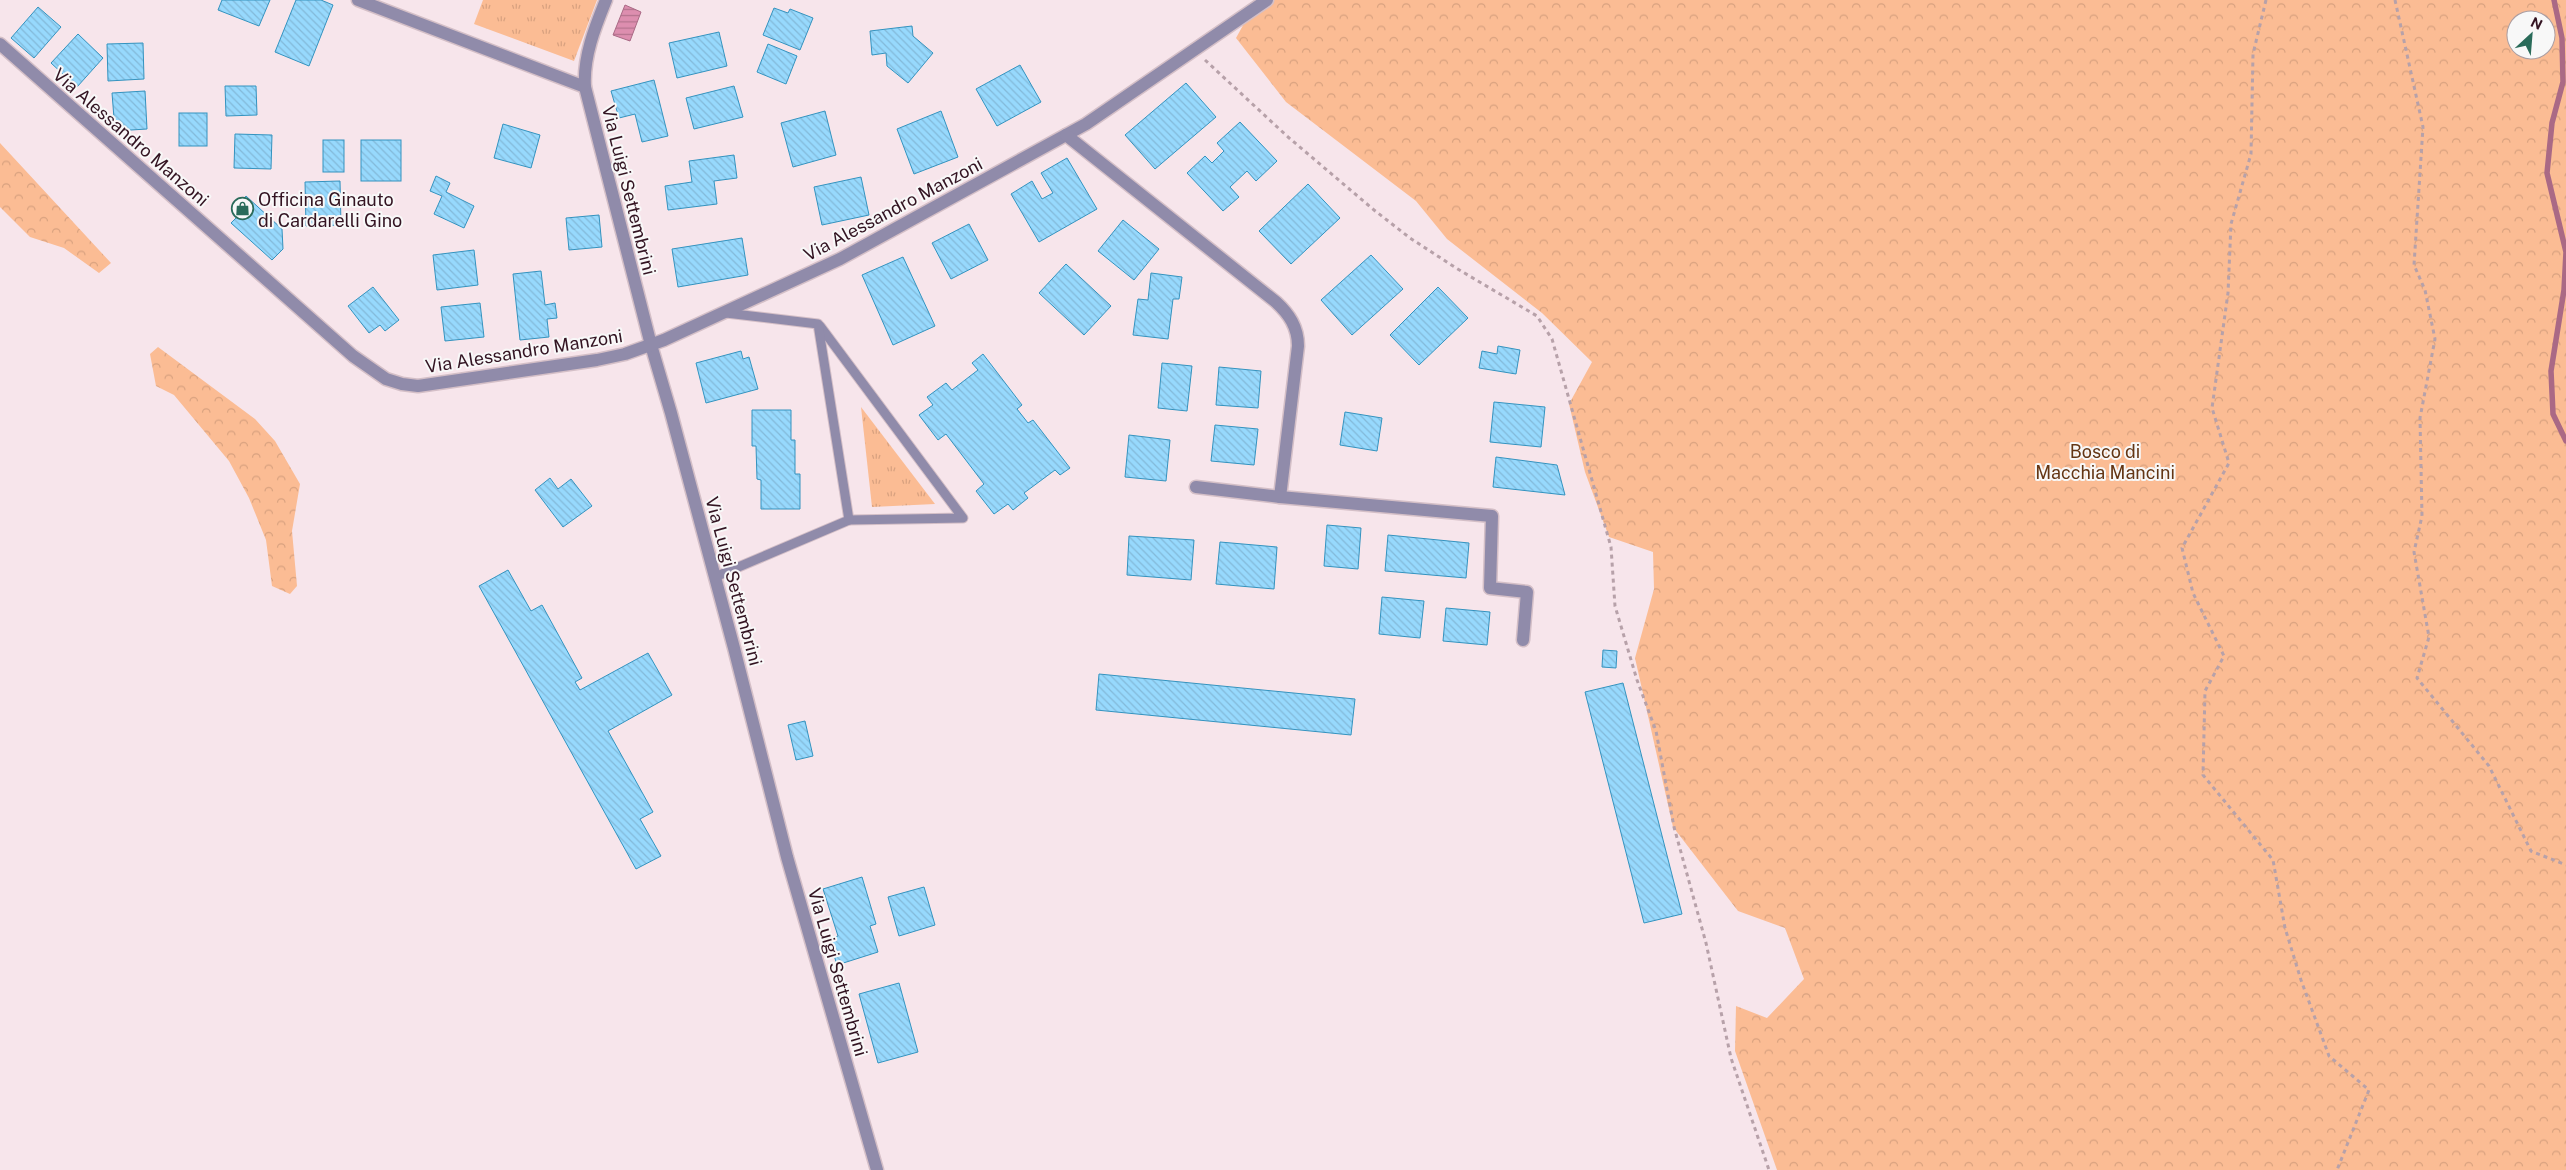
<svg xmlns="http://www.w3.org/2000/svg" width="2566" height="1170" font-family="'Public Sans',sans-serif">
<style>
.grass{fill:url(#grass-tufts)}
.forest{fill:url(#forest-crowns);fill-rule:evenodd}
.water{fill:url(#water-rules);stroke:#aa6985}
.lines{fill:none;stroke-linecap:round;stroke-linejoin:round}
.stream{stroke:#aa6985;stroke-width:5.5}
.building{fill:url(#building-back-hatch);stroke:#3493bf}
.lane-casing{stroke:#d4bfc7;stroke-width:11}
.street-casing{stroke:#d4bfc7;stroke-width:15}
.path{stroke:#b7a1a9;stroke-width:3;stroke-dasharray:4 4;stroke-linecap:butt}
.lane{stroke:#908baa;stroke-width:9}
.street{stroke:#908baa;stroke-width:12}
.labels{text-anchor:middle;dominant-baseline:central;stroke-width:4;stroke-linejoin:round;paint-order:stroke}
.street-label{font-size:18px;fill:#331422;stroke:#f8f8f8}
.poi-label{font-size:18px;fill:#331422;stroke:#f8f8f8;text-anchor:start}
.park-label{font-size:18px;fill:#643614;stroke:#f8f8f8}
</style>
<defs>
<pattern id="grass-tufts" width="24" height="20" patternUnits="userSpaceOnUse" patternTransform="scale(1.25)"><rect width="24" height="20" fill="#fbbc94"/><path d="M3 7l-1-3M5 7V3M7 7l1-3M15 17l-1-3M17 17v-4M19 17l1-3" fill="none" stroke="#d8a17f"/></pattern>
<pattern id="forest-crowns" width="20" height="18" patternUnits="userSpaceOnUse" patternTransform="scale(1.25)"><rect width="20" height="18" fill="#fbbc94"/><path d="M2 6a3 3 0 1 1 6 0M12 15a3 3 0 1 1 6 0" fill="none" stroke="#d8a17f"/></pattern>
<pattern id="water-rules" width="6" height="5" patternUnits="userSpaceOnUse" patternTransform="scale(1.25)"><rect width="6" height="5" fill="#dd8eaf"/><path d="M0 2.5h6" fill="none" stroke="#b4738e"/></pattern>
<pattern id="building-back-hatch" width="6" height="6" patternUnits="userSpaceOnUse" patternTransform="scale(1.25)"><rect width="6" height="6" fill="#97d9fd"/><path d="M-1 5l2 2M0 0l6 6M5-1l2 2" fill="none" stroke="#83b9d9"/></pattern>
</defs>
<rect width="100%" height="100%" fill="#f7e5eb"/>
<!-- grass -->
<g class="grass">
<polygon points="483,0 597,0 574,61 474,24"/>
<polygon points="861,407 935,504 872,507"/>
</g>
<!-- forest -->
<g class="forest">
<path d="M 1257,0 L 2566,0 L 2566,1170 L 1777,1170 L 1735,1051 L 1736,1006 L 1767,1018 L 1804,979 L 1785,928 L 1738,911 L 1673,827 L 1635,658 L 1654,589 L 1653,552 L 1609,537 L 1585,472 L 1569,404 L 1592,362 L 1542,313 L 1447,239 L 1416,201 L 1286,102 L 1236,38 ZM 2516,20 L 2546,20 L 2546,50 L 2516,50 Z"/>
<polygon points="0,143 111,263 99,273 64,248 30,237 0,207"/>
<polygon points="158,347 255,419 275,441 300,484 292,531 297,586 290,594 272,586 266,540 249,498 229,461 174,395 156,386 150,354"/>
</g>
<!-- water -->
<polygon class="water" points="625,5 641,12 630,41 613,35"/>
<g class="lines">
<!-- stream -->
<polyline class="stream" points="2554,0 2562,38 2563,82 2552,123 2547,173 2566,252 2564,290 2551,371 2553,414 2566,441"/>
</g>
<!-- building -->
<g class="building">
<polygon points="222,0 270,0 259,26 218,10"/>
<polygon points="296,0 321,0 333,5 309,66 275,52"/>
<polygon points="38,7 61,27 34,58 11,38"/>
<polygon points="774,8 788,13 790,9 813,18 800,50 763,35"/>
<polygon points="912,26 913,36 933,53 908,83 887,66 886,53 872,55 870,31"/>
<polygon points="719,32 727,66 677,78 669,43"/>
<polygon points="78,34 103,58 77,87 51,63"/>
<polygon points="143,43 144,79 108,81 107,44"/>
<polygon points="768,44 797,56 786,84 757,72"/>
<polygon points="1020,65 1041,102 997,126 976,89"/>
<polygon points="654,80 668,136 642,142 635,114 619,118 611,91"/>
<polygon points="1186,83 1216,117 1155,169 1125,135"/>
<polygon points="225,86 256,86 257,115 226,116"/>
<polygon points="734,86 743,117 694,129 686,98"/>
<polygon points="145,91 147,129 115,131 112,93"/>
<polygon points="825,111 836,155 793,167 781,123"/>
<polygon points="941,111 958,157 914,174 897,129"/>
<rect x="179" y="113" width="28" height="33"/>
<polygon points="1240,122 1277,161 1256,181 1247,171 1230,187 1239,197 1223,211 1187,173 1205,156 1212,163 1224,151 1217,143"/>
<polygon points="503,124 540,135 531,168 494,158"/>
<polygon points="235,134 272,135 271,169 234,168"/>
<rect x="323" y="140" width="21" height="32"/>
<rect x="361" y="140" width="40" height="41"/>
<polygon points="734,155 737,178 714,181 717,204 668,210 665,186 692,182 689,161"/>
<polygon points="1067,158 1097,209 1039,242 1011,194 1032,181 1042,199 1053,193 1041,173"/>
<polygon points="436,176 450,183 446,192 474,206 464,228 434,214 442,196 430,191"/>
<polygon points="861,177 869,215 822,225 814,187"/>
<polygon points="340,181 341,225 306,226 305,182"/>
<polygon points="1308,184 1340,218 1291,264 1259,231"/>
<polygon points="246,196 282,229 283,249 272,260 231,223 241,213 236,208"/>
<polygon points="599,215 602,247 569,250 566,218"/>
<polygon points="1123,220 1159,249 1134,280 1098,251"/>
<polygon points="969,224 988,260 951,279 932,243"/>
<polygon points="742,238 748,275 678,287 672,249"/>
<polygon points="474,250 478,285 437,290 433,255"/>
<polygon points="1371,255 1403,289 1352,335 1321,300"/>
<polygon points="903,257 935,326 893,345 862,275"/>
<polygon points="1066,264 1111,306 1084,335 1039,293"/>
<polygon points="541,271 545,305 555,303 557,318 547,319 549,337 520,340 513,274"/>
<polygon points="1151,273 1182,277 1179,299 1173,299 1168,339 1133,335 1138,299 1148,300"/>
<polygon points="373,287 399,320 385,331 380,325 369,333 348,306"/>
<polygon points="1438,287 1468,318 1419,365 1390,335"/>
<polygon points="480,303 484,337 445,341 441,307"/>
<polygon points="1498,346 1520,350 1516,374 1479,368 1482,351 1497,354"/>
<polygon points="741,351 743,359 749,357 758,389 706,403 696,363"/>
<polygon points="983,354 1022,405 1017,409 1028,423 1033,420 1070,468 1060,475 1055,470 1024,493 1028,498 1013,510 1008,504 994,514 976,491 984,484 946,434 938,440 919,415 933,405 927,397 946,383 952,390 978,370 972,363"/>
<polygon points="1162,363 1192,366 1187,411 1158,408"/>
<polygon points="1219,367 1261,371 1258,408 1216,405"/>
<polygon points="1494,402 1545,407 1541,447 1490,442"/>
<polygon points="752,410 791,410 791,440 795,440 795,474 800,474 800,509 761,509 761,480 757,479 756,446 752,446"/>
<polygon points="1345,412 1382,418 1377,451 1340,445"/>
<polygon points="1215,425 1258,429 1254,465 1211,461"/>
<polygon points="1129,435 1170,440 1166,481 1125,477"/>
<polygon points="1496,457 1557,465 1565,495 1493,487"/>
<polygon points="550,478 558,489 571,479 592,506 563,527 535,490"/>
<polygon points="1327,525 1361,528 1358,569 1324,566"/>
<polygon points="1388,535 1469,543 1466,578 1385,571"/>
<polygon points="1129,536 1194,540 1191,580 1127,575"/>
<polygon points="1220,542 1277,547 1274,589 1216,584"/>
<polygon points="508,570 531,611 542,605 582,678 575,682 580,690 648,653 672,695 608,731 653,812 640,819 661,856 636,869 479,586"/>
<polygon points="1382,597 1424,601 1420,638 1379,634"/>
<polygon points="1446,608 1490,612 1487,645 1443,641"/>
<polygon points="1603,650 1617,651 1616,668 1602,667"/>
<polygon points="1099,674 1355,699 1351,735 1096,710"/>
<polygon points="1623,683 1682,914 1644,923 1585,692"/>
<polygon points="805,721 813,756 796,760 788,725"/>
<polygon points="862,877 876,924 870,926 878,952 837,965 829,939 838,936 823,889"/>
<polygon points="924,887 935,925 899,936 888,897"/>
<polygon points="899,983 918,1052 878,1063 859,994"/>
</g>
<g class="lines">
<defs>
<g id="lane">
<polyline points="820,326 963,518 849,520"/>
<polyline points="715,577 849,520 818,324 726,313"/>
</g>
<g id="street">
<polyline points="358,0 585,87"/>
<path d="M 606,0 C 595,27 583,57 585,87 L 651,345 L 671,413 L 734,648 L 787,857 L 877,1170"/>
<polyline points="0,44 353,356 386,379 402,384 418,386 597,360 625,354 664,340 840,259 1086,124 1267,0"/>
<path d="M 1066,135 L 1276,302 C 1289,314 1298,327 1298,346 L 1280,497"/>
<polyline points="1196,487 1280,497 1492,516 1490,588 1527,592 1523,640"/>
</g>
</defs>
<!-- lane casing -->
<use href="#lane" class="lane-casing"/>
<!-- street casing -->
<use href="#street" class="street-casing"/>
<!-- path -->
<g class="path">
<polyline points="2266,0 2253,54 2251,154 2231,224 2228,293 2212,408 2229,463 2182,548 2193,593 2224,656 2205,691 2203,775 2273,860 2285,928 2301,980 2329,1056 2369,1090 2337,1170"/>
<polyline points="2395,0 2423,127 2414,265 2425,290 2435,339 2420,418 2422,516 2414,552 2429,637 2417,678 2489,766 2531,851 2566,865"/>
<polyline points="1205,60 1288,137 1374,210 1410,238 1456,268 1537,316 1552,339 1611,547 1615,606 1637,680 1656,731 1674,827 1706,943 1731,1058 1769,1170"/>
</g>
<!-- lane -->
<use href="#lane" class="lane"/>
<!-- street -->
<use href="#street" class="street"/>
</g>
<!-- icons -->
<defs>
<symbol id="shop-ring" viewBox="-11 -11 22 22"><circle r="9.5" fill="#f8f8f8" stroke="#2a6b5a" stroke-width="1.5"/><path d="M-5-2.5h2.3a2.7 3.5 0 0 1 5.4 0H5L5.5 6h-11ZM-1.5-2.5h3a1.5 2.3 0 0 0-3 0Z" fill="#2a6b5a"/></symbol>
</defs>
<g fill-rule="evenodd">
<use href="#shop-ring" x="230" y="196" width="25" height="25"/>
</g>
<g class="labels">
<!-- street labels -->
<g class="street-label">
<text transform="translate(131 137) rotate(41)">Via Alessandro Manzoni</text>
<text transform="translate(629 190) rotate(76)">Via Luigi Settembrini</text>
<text transform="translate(893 209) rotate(-28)">Via Alessandro Manzoni</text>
<text transform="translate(524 351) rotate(-9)">Via Alessandro Manzoni</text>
<text transform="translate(734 581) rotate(75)">Via Luigi Settembrini</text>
<text transform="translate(838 972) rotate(74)">Via Luigi Settembrini</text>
</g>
<!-- poi labels -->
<g class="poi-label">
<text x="258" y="199">Officina Ginauto<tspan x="258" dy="21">di Cardarelli Gino</tspan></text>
</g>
<!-- park labels -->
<g class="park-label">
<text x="2105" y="451">Bosco di<tspan x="2105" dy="21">Macchia Mancini</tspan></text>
</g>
</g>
<!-- north arrow -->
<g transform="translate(2531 35) rotate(26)"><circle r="24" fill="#f8f8f8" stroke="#a99da2"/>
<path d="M0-4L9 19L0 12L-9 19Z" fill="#2a6b5a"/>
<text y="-8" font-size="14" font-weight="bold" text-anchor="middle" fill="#331422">N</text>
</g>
</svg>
